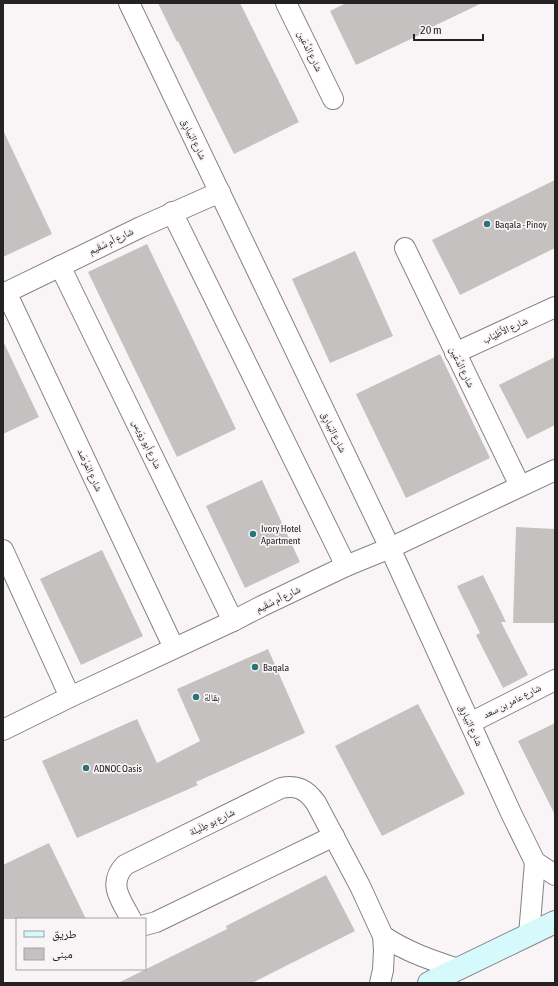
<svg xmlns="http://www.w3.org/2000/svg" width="558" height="986" font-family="'Asap Condensed','Noto Naskh Arabic',sans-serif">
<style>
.building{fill:#c5c1c1}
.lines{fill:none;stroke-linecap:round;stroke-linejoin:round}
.street-casing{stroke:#868282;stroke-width:22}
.secondary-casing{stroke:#868282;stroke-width:24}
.street{stroke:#fff;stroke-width:20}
.secondary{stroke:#d6f9fc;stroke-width:22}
.poi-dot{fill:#297379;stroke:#f9f5f6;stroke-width:1.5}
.labels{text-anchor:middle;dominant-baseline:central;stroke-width:3.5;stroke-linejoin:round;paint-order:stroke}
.street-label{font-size:10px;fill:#242323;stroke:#f9f5f6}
.poi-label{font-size:10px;fill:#242323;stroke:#f9f5f6;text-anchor:start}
</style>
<rect width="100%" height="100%" fill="#f9f5f6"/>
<!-- building -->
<g class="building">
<polygon points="158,3 240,3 299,122 234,154 178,41 177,42"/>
<polygon points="346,3 482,3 432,27 432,29 356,65 330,11"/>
<polygon points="3,130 52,234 3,257"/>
<polygon points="555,180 555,248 460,295 432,240"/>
<polygon points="147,244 236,429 177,457 88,272"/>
<polygon points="355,251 393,336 330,363 292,279"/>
<polygon points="3,341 39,417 3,434"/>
<polygon points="440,354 490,458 406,498 356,394"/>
<polygon points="555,357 555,425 527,439 499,385"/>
<polygon points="262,480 300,562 245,588 206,506"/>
<polygon points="516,527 555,529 555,623 513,623"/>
<polygon points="102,550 143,636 81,665 40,579"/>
<polygon points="483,575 506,622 501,622 528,675 503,688 476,635 480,633 457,586"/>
<polygon points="268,649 305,733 196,782 198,785 77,838 42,761 137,719 157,763 200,741 177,689"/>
<polygon points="418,704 465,794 382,836 335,746"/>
<polygon points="555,723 555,815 518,741"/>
<polygon points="49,843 86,919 3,919 3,865"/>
<polygon points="326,875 355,931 252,983 118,983 227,929 226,926"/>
</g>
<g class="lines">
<defs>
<g id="street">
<polyline points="129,3 390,548 511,813 535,862 555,875"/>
<polyline points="286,3 333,99"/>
<polyline points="172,212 346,566"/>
<polyline points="405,248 520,486"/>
<polyline points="60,266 233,621"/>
<polyline points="6,292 174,648"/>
<polyline points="3,294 141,227 220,192"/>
<polyline points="455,353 555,307"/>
<polyline points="3,550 70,697"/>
<polyline points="470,723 555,680"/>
<polyline points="3,730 70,697 233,621 262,606 346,566 390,548 555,470"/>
<path d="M 131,919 C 121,900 107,884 125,865 L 281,788 C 297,785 306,789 316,803 L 360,886 L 383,936 L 384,950 L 383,970 L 380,983"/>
<polyline points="145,925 156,922 334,836"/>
<polyline points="529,935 535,862"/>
<path d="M 383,936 C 407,952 431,960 458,969"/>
</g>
<polyline id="secondary" points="429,983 555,922"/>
</defs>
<!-- street casing -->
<use href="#street" class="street-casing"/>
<!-- secondary casing -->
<use href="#secondary" class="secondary-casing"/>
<!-- street -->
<use href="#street" class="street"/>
<!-- secondary -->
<use href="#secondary" class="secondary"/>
</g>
<!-- markers -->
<g class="poi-dot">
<circle cx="487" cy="224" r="4"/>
<circle cx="253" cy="534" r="4"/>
<circle cx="255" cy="667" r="4"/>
<circle cx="196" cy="697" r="4"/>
<circle cx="86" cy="768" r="4"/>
</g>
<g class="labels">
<!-- street labels -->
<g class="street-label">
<text transform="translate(310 51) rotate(64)">شارع الدِّعَين</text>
<text transform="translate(194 139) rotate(64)">شارع البَيارِق</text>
<text transform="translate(111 241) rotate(-26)">شارع أم سُقَيم</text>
<text transform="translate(505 330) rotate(-25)">شارع الأَطْيَاب</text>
<text transform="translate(462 367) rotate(64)">شارع الدِّعَين</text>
<text transform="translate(334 432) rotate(64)">شارع البَيارِق</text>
<text transform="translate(147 444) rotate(64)">شارع أبو روَيس</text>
<text transform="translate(90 470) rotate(65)">شارع المَرْصَد</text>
<text transform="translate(278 599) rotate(-26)">شارع أم سُقَيم</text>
<text transform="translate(512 701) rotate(-27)">شارع عامر بن سعد</text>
<text transform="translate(471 725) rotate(66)">شارع البَيارِق</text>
<text transform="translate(212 822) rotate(-26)">شارع بو طِلَيلة</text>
</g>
<!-- poi labels -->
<g class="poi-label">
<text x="495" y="224">Baqala - Pinoy</text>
<text x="261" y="528">Ivory Hotel<tspan x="261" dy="12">Apartment</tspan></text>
<text x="263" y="667">Baqala</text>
<text x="204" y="697">بقالة</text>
<text x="94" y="768">ADNOC Oasis</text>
</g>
</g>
<!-- border -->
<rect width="558" height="986" fill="none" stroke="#242323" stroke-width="8"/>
<!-- legend -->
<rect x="16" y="918" width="130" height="52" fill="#f9f5f6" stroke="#a4a1a2"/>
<rect x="24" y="931" width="20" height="6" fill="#d6f9fc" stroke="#a4a1a2"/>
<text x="52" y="938" font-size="12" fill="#242323">طريق</text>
<rect x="24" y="948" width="20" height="12" fill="#c5c1c1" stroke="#a4a1a2"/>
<text x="52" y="958" font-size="12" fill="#242323">مبنى</text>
<!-- scale -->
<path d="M414 34v6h69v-6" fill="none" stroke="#242323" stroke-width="2"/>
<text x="420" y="34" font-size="12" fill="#242323" stroke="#f9f5f6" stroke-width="3" paint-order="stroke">20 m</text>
</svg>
